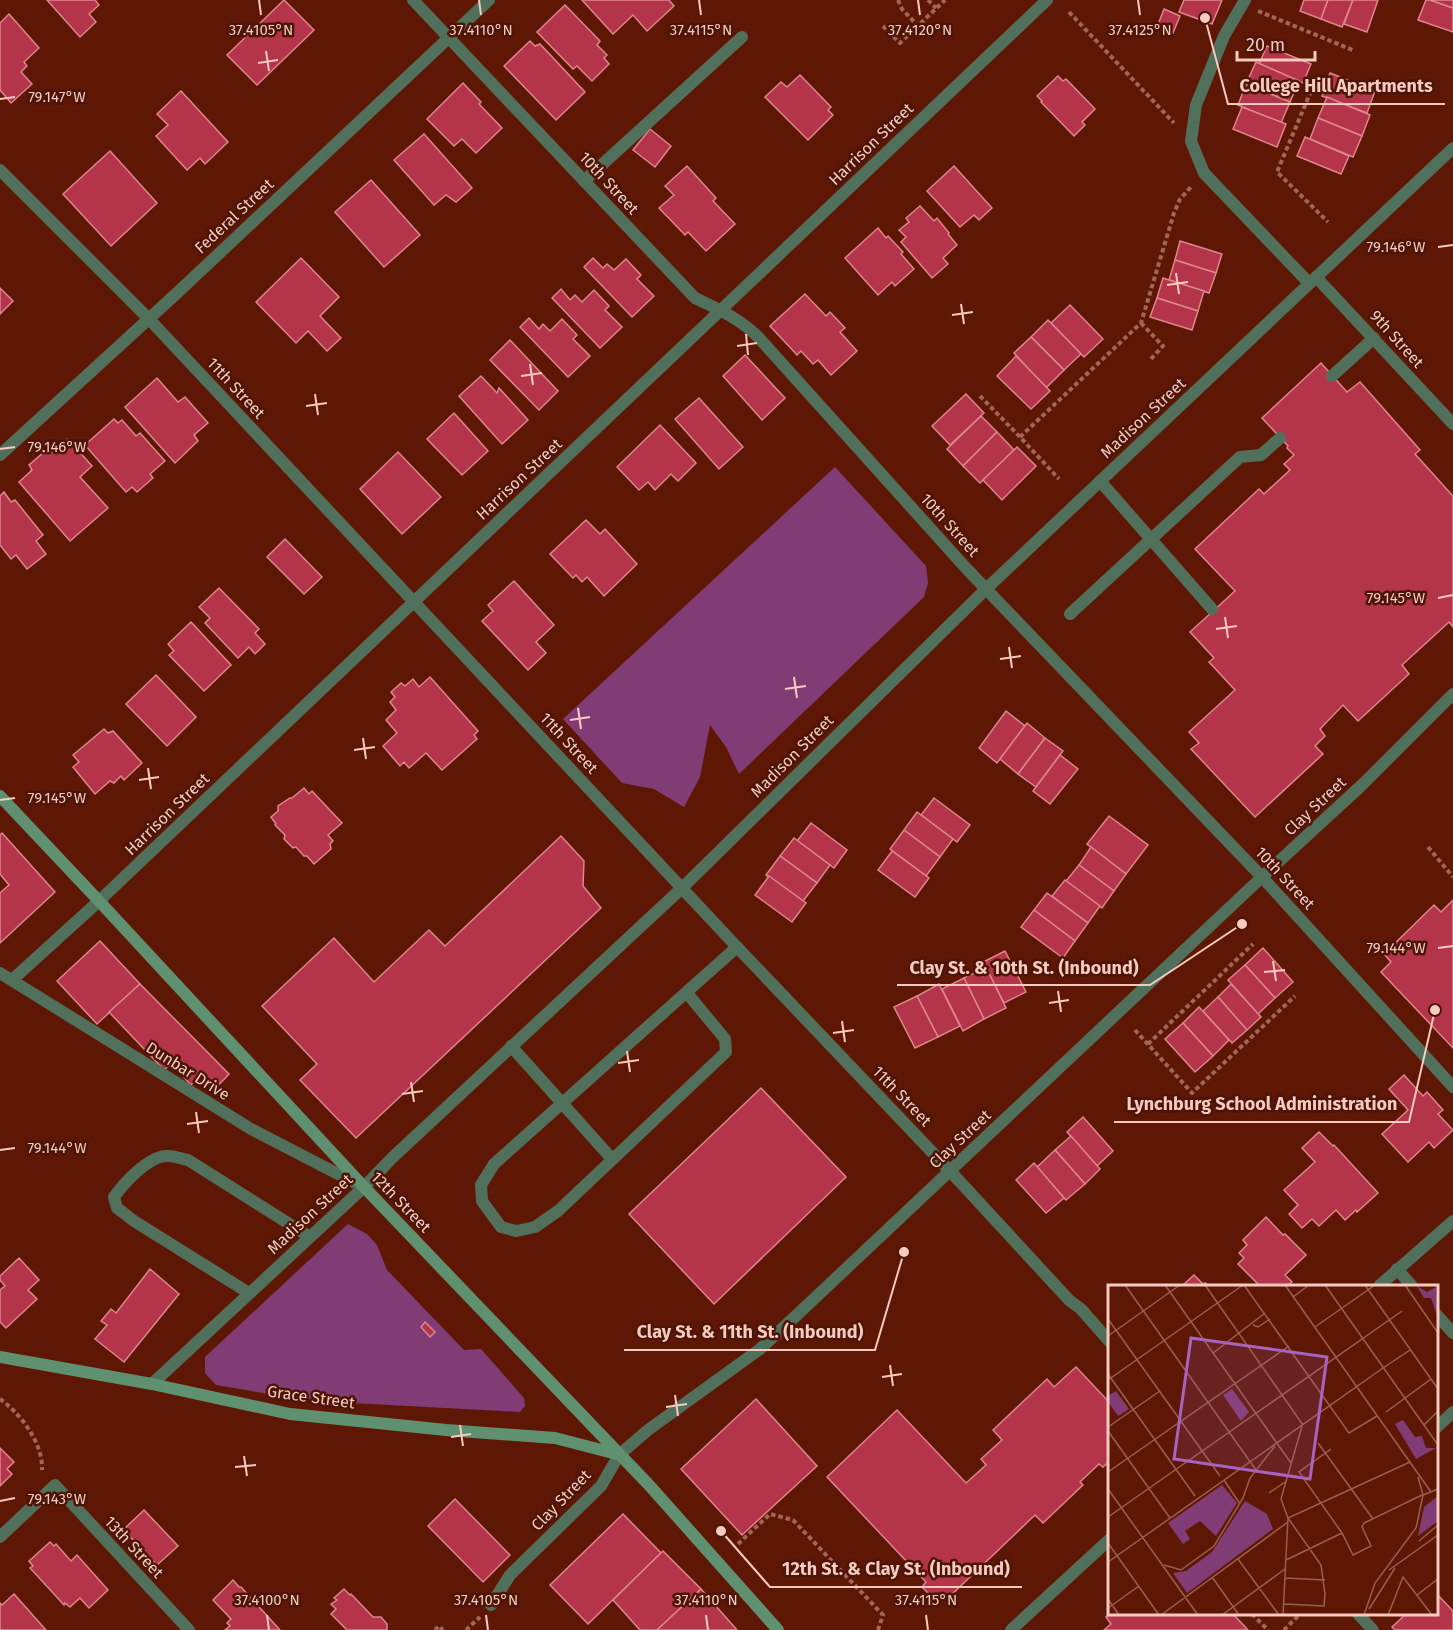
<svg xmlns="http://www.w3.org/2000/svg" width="1453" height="1630" font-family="'Fira Sans',sans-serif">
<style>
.green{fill:#823c75}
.building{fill:#b4344a;stroke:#dd868d;stroke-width:1.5}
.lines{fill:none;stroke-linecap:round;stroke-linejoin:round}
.path{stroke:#a26657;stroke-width:4;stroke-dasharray:4.5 3;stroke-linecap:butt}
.service{stroke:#51705b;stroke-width:12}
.minor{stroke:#51705b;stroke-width:12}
.tertiary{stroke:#51705b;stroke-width:12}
.secondary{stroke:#5f9170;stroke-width:12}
.ticks{fill:none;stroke:#f6cabe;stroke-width:2}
.labels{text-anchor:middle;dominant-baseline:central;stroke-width:5;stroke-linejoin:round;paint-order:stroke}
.street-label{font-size:16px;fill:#f6cabe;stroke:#4c1508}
.inset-road{fill:none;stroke:#9b5f4f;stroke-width:1.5}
.view{fill:#a663bf;fill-opacity:0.15;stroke:#a663bf;stroke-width:3}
.inset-edge{fill:none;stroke:#f6cabe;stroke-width:3}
.ticks-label{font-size:15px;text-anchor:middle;fill:#f6cabe;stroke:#4c1508;stroke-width:5;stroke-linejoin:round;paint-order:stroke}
.leader{fill:none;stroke:#f6cabe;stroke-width:2}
.callout-dot{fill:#f6cabe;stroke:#4c1508;stroke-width:2}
.callout-label{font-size:18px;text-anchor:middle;font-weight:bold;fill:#f6cabe;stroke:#4c1508;stroke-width:5;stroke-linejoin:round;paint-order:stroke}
</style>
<rect width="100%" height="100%" fill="#5f1705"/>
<!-- green -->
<g class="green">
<polygon points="835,467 926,566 928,583 924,597 739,774 726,747 710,725 700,777 684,807 654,789 622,783 563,719"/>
<polygon points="348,1224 367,1234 377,1245 387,1270 464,1350 481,1349 524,1398 525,1406 520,1412 352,1403 281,1396 216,1385 205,1373 205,1357"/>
</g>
<!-- building -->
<g class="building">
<polygon points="47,0 95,0 99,5 89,14 96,22 80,37"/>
<polygon points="284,0 314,30 257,85 227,55"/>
<polygon points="582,0 669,0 674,6 647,31 633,15 613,34"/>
<polygon points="1184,0 1222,0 1212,24 1179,12"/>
<polygon points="1304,0 1328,0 1321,19 1300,11"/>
<polygon points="1328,0 1353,0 1342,27 1321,19"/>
<polygon points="1353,0 1378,0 1367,32 1344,24"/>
<polygon points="1426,0 1430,0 1453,8 1453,32 1418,20"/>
<polygon points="1430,0 1453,0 1453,8"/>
<polygon points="565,5 600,41 597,45 607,55 604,58 609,64 592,81 577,66 573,69 537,32"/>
<polygon points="1164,9 1180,16 1173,33 1157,27"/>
<polygon points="9,14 39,48 24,62 27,66 21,72 32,84 11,103 0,90 0,23"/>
<polygon points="530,41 535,46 540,44 585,92 556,120 504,66"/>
<polygon points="1267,46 1311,64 1303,83 1259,64"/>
<polygon points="1256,62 1299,81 1290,102 1246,84"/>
<polygon points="1330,73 1375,91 1367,113 1322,96"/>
<polygon points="800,75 831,107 828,110 833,115 808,140 765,97 781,82 787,87"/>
<polygon points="1058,76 1063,81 1066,79 1095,109 1082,122 1085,125 1074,136 1041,102 1042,101 1037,96"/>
<polygon points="463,83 481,102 479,104 502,128 476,153 462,139 454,146 427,119"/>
<polygon points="1246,84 1290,102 1281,123 1238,105"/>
<polygon points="181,91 228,142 205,164 200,158 187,170 156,136 168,125 157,114"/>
<polygon points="1327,97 1370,115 1362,136 1318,118"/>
<polygon points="1242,107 1286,124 1277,147 1233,129"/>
<polygon points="1318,118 1362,136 1353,157 1310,139"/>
<polygon points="650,129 671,146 655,167 633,150"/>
<polygon points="424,134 472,188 456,202 446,195 434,205 394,160"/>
<polygon points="1305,137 1349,156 1341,174 1297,156"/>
<polygon points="110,151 157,203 111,246 63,194"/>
<polygon points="687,166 716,198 713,201 735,224 706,251 688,232 685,235 659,208 674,195 665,186"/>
<polygon points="954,166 992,208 979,220 974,215 960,227 927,191"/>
<polygon points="371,180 420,235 384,267 335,212"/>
<polygon points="920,206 934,221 937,218 949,233 948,234 957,245 943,258 948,264 932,278 901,242 906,237 899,230 909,222 906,218"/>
<polygon points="878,228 886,238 888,236 903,252 901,254 914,269 895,286 892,282 878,295 845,258"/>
<polygon points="1180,241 1222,254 1216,273 1175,260"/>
<polygon points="301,258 339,297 320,316 341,338 327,351 308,331 296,343 256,302"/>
<polygon points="593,258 603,268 607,264 614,270 626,259 641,275 637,279 654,296 632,317 584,267"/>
<polygon points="1175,260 1216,273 1209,293 1169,280"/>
<polygon points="1163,278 1204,291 1198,311 1157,298"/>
<polygon points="0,288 13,301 0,314"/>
<polygon points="561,289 570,300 575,295 582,302 594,290 609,306 605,310 622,327 600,348 552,298"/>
<polygon points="805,294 826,316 830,312 845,328 840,332 857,351 831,375 818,360 813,364 801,351 797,355 770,326"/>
<polygon points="1157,298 1198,311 1192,330 1150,317"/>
<polygon points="1070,305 1103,339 1084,357 1051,323"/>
<polygon points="529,318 539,329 543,324 550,331 562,319 577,335 573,339 590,356 568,377 520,327"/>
<polygon points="1048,320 1081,354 1064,370 1031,337"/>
<polygon points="1031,337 1064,370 1046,388 1014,353"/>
<polygon points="510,340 558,391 539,410 490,360"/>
<polygon points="745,355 785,398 762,420 723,376"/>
<polygon points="1016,356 1050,391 1031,409 997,376"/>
<polygon points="1321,363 1347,392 1360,382 1420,450 1415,454 1453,496 1453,627 1449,622 1402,665 1409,674 1358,721 1343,705 1320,729 1325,736 1315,746 1323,754 1255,817 1191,749 1199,743 1189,732 1235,690 1209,662 1214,658 1190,632 1235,591 1195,549 1259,489 1264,494 1290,470 1284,464 1294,455 1287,448 1288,446 1262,418"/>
<polygon points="481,376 497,393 499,388 528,420 502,444 459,396"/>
<polygon points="157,378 178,402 185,397 208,423 194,435 198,441 175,463 125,407"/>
<polygon points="966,394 984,413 950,445 932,426"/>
<polygon points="699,398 743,447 719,469 675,419"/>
<polygon points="454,413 488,451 462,475 427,439"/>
<polygon points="981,416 997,432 963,466 947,449"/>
<polygon points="114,419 118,423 122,420 136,436 140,433 165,461 150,474 153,478 137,492 132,487 126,492 85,445"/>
<polygon points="660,425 696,463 678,481 671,474 655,490 648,482 639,490 617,467"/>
<polygon points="997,432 1014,450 980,483 963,466"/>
<polygon points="68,439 92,466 80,477 108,508 70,541 19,482 32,470 29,465 51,446 55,451"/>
<polygon points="1017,447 1036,466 1002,500 983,480"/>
<polygon points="398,452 441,497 402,534 360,489"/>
<polygon points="4,492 11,502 15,500 43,535 36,541 46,554 27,569 16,555 11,559 0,545 0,496"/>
<polygon points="586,520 600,534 605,529 637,564 604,596 587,577 582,582 576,575 573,578 550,554"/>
<polygon points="285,539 322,577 304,594 267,557"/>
<polygon points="514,581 554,625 536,642 546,653 528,670 482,621 493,611 488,605"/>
<polygon points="219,588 259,629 255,633 265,644 255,654 249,647 238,658 205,623 210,618 199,607"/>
<polygon points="191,622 231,665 204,691 169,655 174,651 168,644"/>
<polygon points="156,675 196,717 167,746 126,704"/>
<polygon points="430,677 478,731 474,735 477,739 442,770 426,753 409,768 404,762 400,766 383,746 397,733 386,720 396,710 390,702 395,697 391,692 401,683 405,686 413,679 419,687"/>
<polygon points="1006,711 1025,726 997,763 979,748"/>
<polygon points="1027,723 1045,738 1018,774 1000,759"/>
<polygon points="104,729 108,733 113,731 142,763 124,780 121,776 114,783 110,781 95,794 73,767 79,762 73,755"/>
<polygon points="1045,738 1063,751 1036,787 1018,774"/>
<polygon points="1060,755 1078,769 1050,804 1033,791"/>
<polygon points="304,788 309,794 312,791 342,823 328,835 333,841 330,844 331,849 314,864 307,856 304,856 296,847 293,848 284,839 285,835 275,825 276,824 271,817 278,811 278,806 290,798 292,798"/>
<polygon points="934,798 970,825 957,842 921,815"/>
<polygon points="917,812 953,839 940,857 904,830"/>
<polygon points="1109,816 1148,845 1126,874 1087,844"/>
<polygon points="811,823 847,850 834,868 797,841"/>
<polygon points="904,830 940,857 926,876 890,849"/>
<polygon points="2,833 55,892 0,943 0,893 9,885 0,874 0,835"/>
<polygon points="561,836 584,861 583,886 601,908 356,1138 300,1080 317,1064 262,1006 334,938 374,982 429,930 445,946"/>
<polygon points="794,838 830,865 817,883 780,856"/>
<polygon points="1091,847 1126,874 1114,891 1079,865"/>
<polygon points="892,851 929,878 915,897 878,870"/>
<polygon points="780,856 817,883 803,901 766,875"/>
<polygon points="1079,865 1114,891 1102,908 1066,881"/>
<polygon points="769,876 806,903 792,922 755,895"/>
<polygon points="1065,880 1100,906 1088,923 1052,896"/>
<polygon points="1047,893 1088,923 1075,941 1034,910"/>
<polygon points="1453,900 1453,1048 1381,972 1391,962 1384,954 1434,905 1441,912"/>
<polygon points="1034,910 1075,941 1063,958 1021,927"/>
<polygon points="100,941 140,984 97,1024 57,981"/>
<polygon points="1263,948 1293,982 1275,998 1245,965"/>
<polygon points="1005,951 1026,992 1004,1003 983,962"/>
<polygon points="1245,965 1275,998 1258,1014 1228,980"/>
<polygon points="986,967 1006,1008 984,1019 964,978"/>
<polygon points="964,978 984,1019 963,1031 942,989"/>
<polygon points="140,984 229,1074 213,1091 198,1077 191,1085 171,1064 164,1070 109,1012"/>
<polygon points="939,984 960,1026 938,1037 917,996"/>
<polygon points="1231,984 1261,1017 1247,1030 1218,997"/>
<polygon points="917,996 938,1037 915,1048 894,1007"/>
<polygon points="1218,997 1247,1030 1232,1043 1203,1011"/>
<polygon points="1199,1007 1229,1040 1213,1056 1183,1023"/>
<polygon points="1183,1023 1213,1056 1195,1072 1165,1039"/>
<polygon points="1404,1075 1423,1096 1427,1092 1443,1110 1438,1114 1453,1130 1434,1148 1429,1142 1408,1162 1382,1134 1408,1110 1389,1089"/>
<polygon points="761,1088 846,1177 714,1304 629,1214"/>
<polygon points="1083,1117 1113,1151 1097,1166 1067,1132"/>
<polygon points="1319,1132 1333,1146 1334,1145 1378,1193 1357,1212 1356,1210 1345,1220 1336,1210 1319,1226 1312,1219 1302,1228 1289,1214 1298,1205 1284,1190 1315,1162 1302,1148"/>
<polygon points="1071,1136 1100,1169 1085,1184 1055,1150"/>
<polygon points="1055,1150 1085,1184 1066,1200 1037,1167"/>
<polygon points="1034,1163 1064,1198 1046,1213 1016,1180"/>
<polygon points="1266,1217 1283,1235 1285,1234 1306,1255 1285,1275 1292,1282 1287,1286 1260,1286 1238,1264 1244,1258 1239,1253 1247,1245 1243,1240"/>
<polygon points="19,1258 39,1280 28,1290 37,1299 6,1328 0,1322 0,1290 5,1286 0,1280 0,1276"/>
<polygon points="150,1269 179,1294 124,1362 95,1339 107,1325 101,1321 111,1309 116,1313"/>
<polygon points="1194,1275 1203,1284 1205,1283 1209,1286 1182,1286"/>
<polygon points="425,1322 435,1332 430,1337 421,1327"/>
<polygon points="1076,1367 1110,1403 1110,1461 1103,1467 1099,1464 1080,1482 1083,1485 1043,1523 1035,1515 947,1599 941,1593 935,1600 922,1587 926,1582 827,1477 897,1410 966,1483 986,1465 981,1459 1002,1440 993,1430 1047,1379 1054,1387"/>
<polygon points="756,1399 817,1466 742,1535 681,1469"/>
<polygon points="0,1448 14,1462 7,1469 12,1474 0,1486"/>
<polygon points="455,1499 510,1555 483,1582 428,1526"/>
<polygon points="144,1510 178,1546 157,1565 148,1556 142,1561 129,1548 135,1542 123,1530"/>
<polygon points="623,1514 661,1553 588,1624 550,1585"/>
<polygon points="50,1542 54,1546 56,1544 71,1561 77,1555 108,1590 89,1608 80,1598 70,1607 65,1603 64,1605 30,1568 33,1566 29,1561"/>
<polygon points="663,1551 701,1589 657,1630 640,1630 613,1600"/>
<polygon points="233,1580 239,1587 241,1587 280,1630 225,1630 230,1626 227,1623 231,1619 213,1600"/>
<polygon points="344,1589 350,1595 351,1594 373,1617 381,1617 387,1624 387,1630 347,1630 331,1614 336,1609 331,1604 337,1600 334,1598"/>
<polygon points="701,1589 737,1630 657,1630"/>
<polygon points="1436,1593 1453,1611 1453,1630 1395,1630 1392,1627 1406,1614 1436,1614"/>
<polygon points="14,1594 46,1630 0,1630 0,1603 2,1605"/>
<polygon points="1111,1614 1233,1614 1248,1630 1104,1630 1111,1624 1106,1617"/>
</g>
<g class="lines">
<!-- path -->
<g class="path">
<polyline points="898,0 902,9 918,26"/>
<polyline points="928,0 936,8"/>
<polyline points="1258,11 1355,51"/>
<polyline points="1069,12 1174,123"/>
<polyline points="883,26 900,43 945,0"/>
<polyline points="1314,84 1277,172 1328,222"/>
<polyline points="1141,323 1163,346 1150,360"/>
<polyline points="980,396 1020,437 1059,479"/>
<polyline points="1020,437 1141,323 1174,213 1180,199 1191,187"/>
<polyline points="1428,847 1453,877"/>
<polyline points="1135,1030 1192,1093 1295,996"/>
<polyline points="1148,1044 1253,944"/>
<path d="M 0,1399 C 21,1414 43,1443 42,1470"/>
<polyline points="738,1544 770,1514 793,1520 883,1615 878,1630"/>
<polyline points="1252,1614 1268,1630"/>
<polyline points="435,1630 439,1626 443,1630"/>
<polyline points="466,1630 480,1617"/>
<polyline points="1284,1630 1300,1614"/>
</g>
<!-- service -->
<g class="service">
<polyline points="1245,0 1224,36 1196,105 1191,141 1204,173 1309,283"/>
<polyline points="584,181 742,37"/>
<polyline points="1332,376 1374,338"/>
<polyline points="1100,481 1212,609"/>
<polyline points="1070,614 1240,457 1261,455 1280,438"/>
<polyline points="687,993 725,1039 726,1052 558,1211 535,1227 516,1231 501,1227 482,1201 481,1185 494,1164 737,947"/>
<polyline points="511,1046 612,1159"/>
<polyline points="1397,1269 1412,1286"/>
<path d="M 249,1293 L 134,1221 L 117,1208 L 114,1197 C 124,1183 150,1154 169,1156 C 175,1156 182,1159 188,1160 L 310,1237"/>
<polyline points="1436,1314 1453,1333"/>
<polyline points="1436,1428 1453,1412"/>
<polyline points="491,1605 510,1575 601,1486 619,1455"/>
</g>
<!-- minor -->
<g class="minor">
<path d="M 413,0 L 695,298 C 718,309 741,319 759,338 L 965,567 L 1262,877 L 1453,1087"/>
<polyline points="0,170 149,319 737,947 950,1171 1069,1300 1081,1309 1110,1342"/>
<polyline points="1316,277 1453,424"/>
<polyline points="0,455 177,293 489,0"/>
<polyline points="0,973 251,1129 363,1187"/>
<polyline points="12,980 99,901 1047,0"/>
<polyline points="152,1384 364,1187 392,1158 682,888 986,589 1453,148"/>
<polyline points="0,1537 55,1485 189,1630"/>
</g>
<!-- tertiary -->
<g class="tertiary">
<polyline points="1379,1286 1453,1221"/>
<polyline points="619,1455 648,1430 760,1349 800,1312 1262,877 1363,784 1453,694"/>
<polyline points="1358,1614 1373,1630"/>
<polyline points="1011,1630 1110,1539"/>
</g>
<!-- secondary -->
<g class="secondary">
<polyline points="0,796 99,901 364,1187 649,1485 778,1630"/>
<polyline points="0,1357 152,1384 290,1414 446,1430 555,1438 617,1454"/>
</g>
</g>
<!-- ticks -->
<path class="ticks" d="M 259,0 L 261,15M 479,0 L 481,15M 699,0 L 701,15M 918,0 L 920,15M 1138,0 L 1140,15M 266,51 L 269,71M 258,63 L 278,60M 0,99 L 15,97M 1438,247 L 1453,245M 1176,273 L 1179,294M 1167,285 L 1188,282M 961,304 L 964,324M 952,315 L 973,312M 746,334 L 748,355M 737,346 L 757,343M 530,364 L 533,385M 521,376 L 542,373M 315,394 L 318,415M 306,406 L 327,403M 0,449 L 15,447M 1438,598 L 1453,595M 1225,617 L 1228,638M 1216,629 L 1237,626M 1009,647 L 1012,668M 1000,659 L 1021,656M 794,677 L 797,698M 785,689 L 806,686M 578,708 L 581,729M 570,720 L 590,717M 363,738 L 366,759M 354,750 L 375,747M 148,768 L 151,789M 139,780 L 159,777M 0,800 L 15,798M 1438,948 L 1453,946M 1273,961 L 1276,981M 1264,972 L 1285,970M 1058,991 L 1061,1012M 1049,1003 L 1069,1000M 842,1021 L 845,1042M 833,1033 L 854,1030M 627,1051 L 630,1072M 618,1063 L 639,1060M 411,1082 L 414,1102M 402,1094 L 423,1091M 196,1112 L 199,1133M 187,1124 L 208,1121M 0,1150 L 15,1148M 890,1365 L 893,1386M 882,1377 L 902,1374M 675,1395 L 678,1416M 666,1407 L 687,1404M 460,1425 L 463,1446M 451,1437 L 471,1434M 244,1456 L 247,1476M 235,1467 L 256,1465M 0,1501 L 15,1498M 267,1615 L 269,1630M 486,1615 L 488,1630M 706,1615 L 708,1630M 926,1615 L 928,1630"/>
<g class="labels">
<!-- street labels -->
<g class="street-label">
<text transform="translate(871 144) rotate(-44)">Harrison Street</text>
<text transform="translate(609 183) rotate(47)">10th Street</text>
<text transform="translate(234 216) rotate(-43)">Federal Street</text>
<text transform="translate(1397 339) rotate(48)">9th Street</text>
<text transform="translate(236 388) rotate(47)">11th Street</text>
<text transform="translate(1143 418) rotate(-43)">Madison Street</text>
<text transform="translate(519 479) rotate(-43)">Harrison Street</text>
<text transform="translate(950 525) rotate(48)">10th Street</text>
<text transform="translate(569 743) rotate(47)">11th Street</text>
<text transform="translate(792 756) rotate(-45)">Madison Street</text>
<text transform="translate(1315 806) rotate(-43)">Clay Street</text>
<text transform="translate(167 814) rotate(-44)">Harrison Street</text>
<text transform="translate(1285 878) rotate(47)">10th Street</text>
<text transform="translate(188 1071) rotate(32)">Dunbar Drive</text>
<text transform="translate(902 1096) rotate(46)">11th Street</text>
<text transform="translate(960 1139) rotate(-43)">Clay Street</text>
<text transform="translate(401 1202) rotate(46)">12th Street</text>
<text transform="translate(310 1214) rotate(-43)">Madison Street</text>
<text transform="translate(311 1397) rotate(8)">Grace Street</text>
<text transform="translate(561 1500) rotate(-46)">Clay Street</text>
<text transform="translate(134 1547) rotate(47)">13th Street</text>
</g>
</g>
<!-- overview -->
<g transform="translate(1108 1285)">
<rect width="330" height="330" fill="#5f1705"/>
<path d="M 309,1 L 319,7 L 328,2 L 330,33 L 323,13 L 316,13 ZM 124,104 L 141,127 L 133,136 L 115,110 ZM 8,106 L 21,124 L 10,131 L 0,117 L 0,111 ZM 295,135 L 307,152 L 314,151 L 318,163 L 328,163 L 308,174 L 287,139 ZM 114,200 L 129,218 L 108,251 L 92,236 L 77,246 L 82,254 L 75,259 L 60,238 ZM 330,211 L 330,236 L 310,251 L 316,222 ZM 137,216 L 159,229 L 165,244 L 79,308 L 65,288 L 78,286 L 104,267 Z" fill="#823c75"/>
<path class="inset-road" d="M 17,0 L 148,185M 57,0 L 183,178M 97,0 L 195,140M 136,0 L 241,148 L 269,131M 177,0 L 323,207M 217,0 L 330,160M 257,0 L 330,104M 297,0 L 330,48M 185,12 L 201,0M 0,34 L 112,191M 145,40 L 150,42 L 162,34M 207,42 L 267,0M 0,51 L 72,0M 105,68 L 157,28M 275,83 L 302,65M 0,89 L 87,211M 0,95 L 135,0M 278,127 L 323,94M 316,140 L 330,126M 0,142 L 52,106M 0,146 L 62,233M 210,158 L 265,234M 223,164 L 191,187 L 234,248 L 245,270 L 263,261 L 254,242 L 256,238 L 314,210M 0,187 L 181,61M 310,192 L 315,210 L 330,204M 116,195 L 132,219M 0,204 L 90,330M 161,208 L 177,197M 0,232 L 294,26M 311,256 L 330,240M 0,258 L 51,330M 130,274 L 171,330M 178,275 L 234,248M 0,277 L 275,83M 56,280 L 73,285 L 106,261 L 135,213 L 142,193 L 167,161M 281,285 L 330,250M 104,292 L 131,330M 177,293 L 217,295M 309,310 L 330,294M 0,314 L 11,330M 176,319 L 216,321 L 217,309 L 213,280 L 180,233 L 302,177M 0,323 L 31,301M 261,324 L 287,283M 53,330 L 180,237M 114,330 L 177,284M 175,330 L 180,233 L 173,214 L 194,141M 256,330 L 267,298 L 308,243 L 315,210M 280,330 L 295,292 L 324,330"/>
<path class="view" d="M 83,53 L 219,72 L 202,194 L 66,174 Z"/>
<rect width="330" height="330" class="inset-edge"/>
</g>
<g class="ticks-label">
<text x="261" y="35">37.4105°N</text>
<text x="481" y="35">37.4110°N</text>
<text x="701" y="35">37.4115°N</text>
<text x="920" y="35">37.4120°N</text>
<text x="1140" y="35">37.4125°N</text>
<text x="57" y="102">79.147°W</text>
<text x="1396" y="252">79.146°W</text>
<text x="57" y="452">79.146°W</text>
<text x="1396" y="603">79.145°W</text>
<text x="57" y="803">79.145°W</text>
<text x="1396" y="953">79.144°W</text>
<text x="57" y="1153">79.144°W</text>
<text x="57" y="1504">79.143°W</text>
<text x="267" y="1605">37.4100°N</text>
<text x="486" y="1605">37.4105°N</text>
<text x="706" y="1605">37.4110°N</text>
<text x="926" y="1605">37.4115°N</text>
</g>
<!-- callouts -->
<path class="leader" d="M1205 18L1228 104H1445M1242 924L1150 985H897M1435 1010L1409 1122H1114M904 1252L875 1350H624M721 1531L770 1587H1022"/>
<g class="callout-dot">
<circle cx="1205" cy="18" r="6"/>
<circle cx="1242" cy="924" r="6"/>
<circle cx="1435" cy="1010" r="6"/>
<circle cx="904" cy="1252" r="6"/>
<circle cx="721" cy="1531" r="6"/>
</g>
<g class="callout-label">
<text x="1336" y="92">College Hill Apartments</text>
<text x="1024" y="974">Clay St. &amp; 10th St. (Inbound)</text>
<text x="1262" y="1110">Lynchburg School Administration</text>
<text x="750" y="1338">Clay St. &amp; 11th St. (Inbound)</text>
<text x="896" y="1575">12th St. &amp; Clay St. (Inbound)</text>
</g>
<!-- scale -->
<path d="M1237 51v9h78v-9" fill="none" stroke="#f6cabe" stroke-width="3"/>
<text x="1246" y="51" font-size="18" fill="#f6cabe" stroke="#4c1508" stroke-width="4.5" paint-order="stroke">20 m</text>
</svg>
